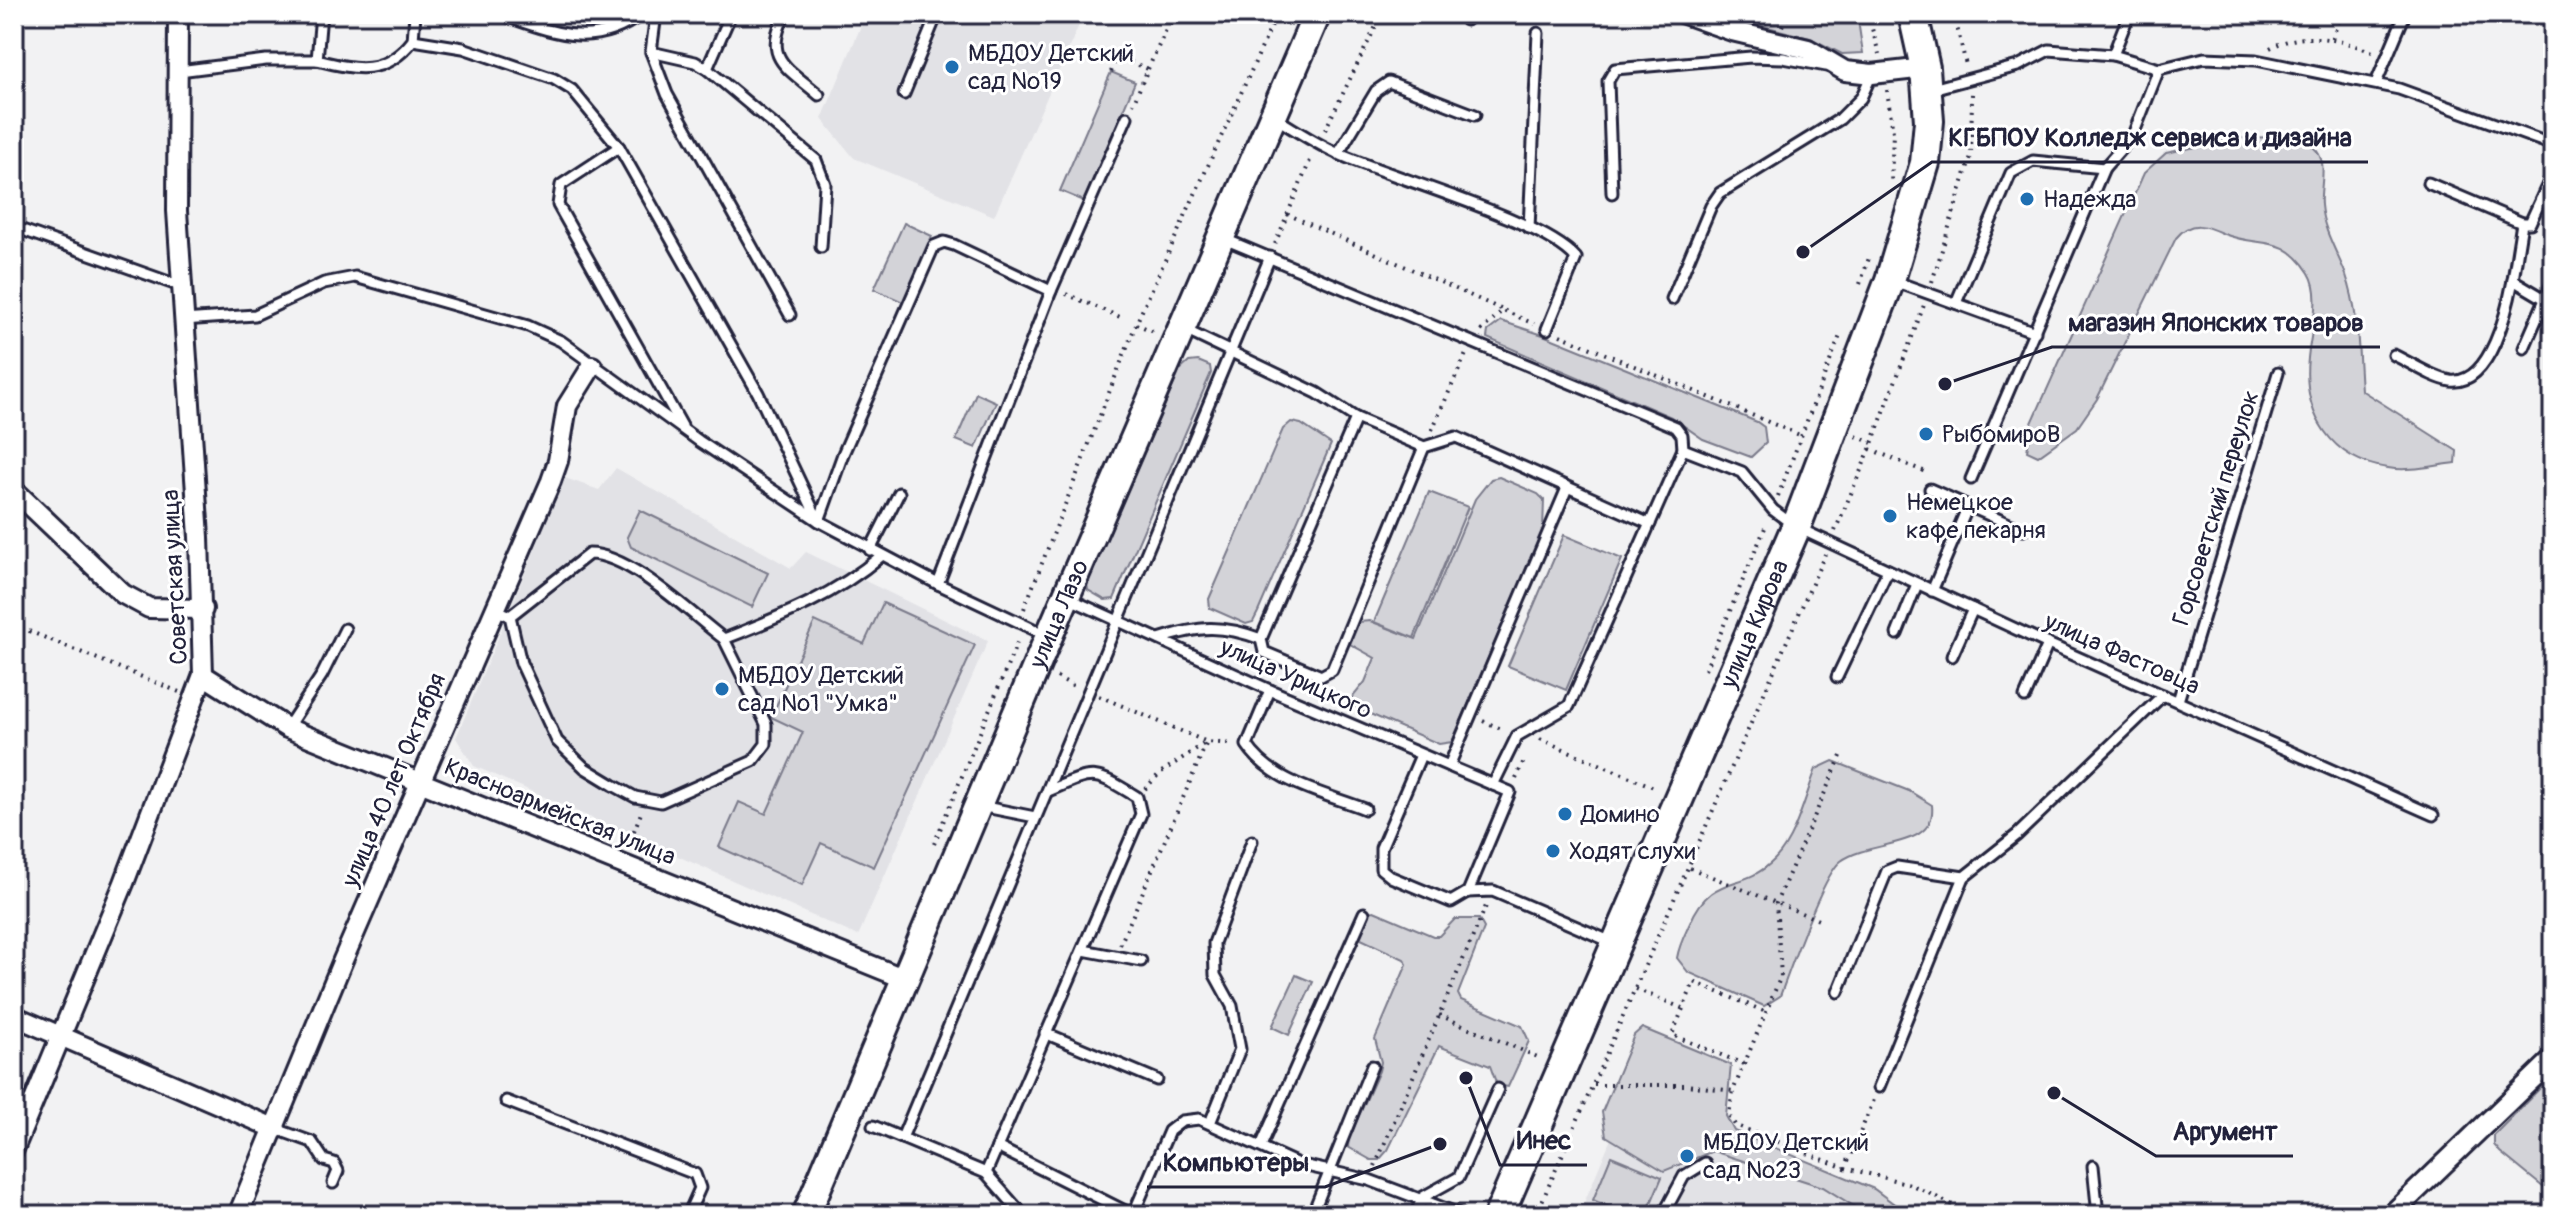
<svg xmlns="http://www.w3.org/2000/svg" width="2567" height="1229" font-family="Pangolin,sans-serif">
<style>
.built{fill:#e2e2e6}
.green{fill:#d3d3d8;stroke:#7a7a8a;stroke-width:2}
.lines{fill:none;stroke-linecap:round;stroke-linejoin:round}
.service-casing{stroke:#22223b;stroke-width:15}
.minor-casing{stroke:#22223b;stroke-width:24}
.secondary-casing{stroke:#22223b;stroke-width:32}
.primary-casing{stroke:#22223b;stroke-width:34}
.path{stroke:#22223b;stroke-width:4;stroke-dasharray:2 6;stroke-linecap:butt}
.service{stroke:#fff;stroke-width:9}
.minor{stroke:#fff;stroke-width:18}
.secondary{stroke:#fff;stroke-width:26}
.primary{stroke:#fff;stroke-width:28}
.poi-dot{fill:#1f6fb2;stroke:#fff;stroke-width:3}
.labels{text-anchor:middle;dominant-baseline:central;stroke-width:6;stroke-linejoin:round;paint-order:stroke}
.poi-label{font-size:24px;fill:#22223b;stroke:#fff;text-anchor:start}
.street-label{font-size:24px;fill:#22223b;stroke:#fff}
.leader{fill:none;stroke:#22223b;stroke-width:3}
.callout-dot{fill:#22223b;stroke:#fff;stroke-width:3}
.callout-label{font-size:26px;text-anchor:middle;font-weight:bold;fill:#22223b;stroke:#fff;stroke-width:6;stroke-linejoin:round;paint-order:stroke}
</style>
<rect width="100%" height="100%" fill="#f2f2f3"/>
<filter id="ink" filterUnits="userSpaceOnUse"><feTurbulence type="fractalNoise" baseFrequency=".0125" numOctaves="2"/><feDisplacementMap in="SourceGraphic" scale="16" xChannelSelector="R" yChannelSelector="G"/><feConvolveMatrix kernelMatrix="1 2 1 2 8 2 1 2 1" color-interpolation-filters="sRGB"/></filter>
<g filter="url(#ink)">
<!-- built -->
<g class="built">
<polygon points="866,14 1084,14 994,216 854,158 822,119"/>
<polygon points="616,468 791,568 806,552 988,641 858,936 474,766 456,738 565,478 599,490"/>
<polygon points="1628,1098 1912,1215 1579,1215"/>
</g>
<!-- green -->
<g class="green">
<polygon points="1717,14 1857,14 1863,53 1842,54 1810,38"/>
<polygon points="1111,72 1135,82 1084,201 1060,191"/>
<path d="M 2241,138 C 2264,138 2294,133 2313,147 C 2330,161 2319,187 2321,205 C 2323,230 2337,252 2346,275 C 2359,313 2358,350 2361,390 L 2457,451 L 2456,463 C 2435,465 2410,472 2388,468 C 2331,460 2302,414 2308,358 C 2310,334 2323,295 2309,273 C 2283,232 2261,249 2224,234 C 2204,225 2191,220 2176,238 L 2097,399 L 2077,428 L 2038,456 L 2027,451 L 2032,423 L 2144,173 L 2166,153 Z"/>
<polygon points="904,223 932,236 903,302 874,289"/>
<polygon points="1501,321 1543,335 1757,422 1764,427 1766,443 1751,457 1703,439 1671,417 1487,338 1488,331"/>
<polygon points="1198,361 1210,366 1211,373 1114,599 1105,600 1088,590 1087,584 1180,370 1189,362"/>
<polygon points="976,393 996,402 976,448 956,440"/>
<polygon points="1291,422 1301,424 1331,444 1258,612 1253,622 1246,624 1210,608 1209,599 1283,429"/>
<polygon points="1499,477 1538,494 1544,500 1543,530 1452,742 1439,744 1347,704 1365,682 1375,658 1350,644 1359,622 1370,621 1416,639 1475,499 1491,479"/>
<polygon points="1429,492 1468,507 1414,638 1374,622"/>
<polygon points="640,510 768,573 752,607 631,547 627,537"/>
<polygon points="1564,535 1622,559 1566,690 1508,666"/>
<polygon points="883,603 975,645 874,867 821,843 802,885 719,847 739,802 766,814 803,732 771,717 815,621 864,644"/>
<path d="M 1833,761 L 1909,791 L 1932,805 C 1937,850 1872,839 1841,861 C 1823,874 1790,970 1780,996 L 1764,1006 L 1688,972 L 1677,958 C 1679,945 1685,934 1690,923 C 1713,870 1741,894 1775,859 C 1796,837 1805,797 1816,769 Z"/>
<polygon points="1374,911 1433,936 1439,936 1455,919 1479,919 1484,928 1458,994 1461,1000 1522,1026 1529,1041 1508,1087 1497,1085 1490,1066 1439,1046 1388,1150 1379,1160 1371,1160 1348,1147 1349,1138 1379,1071 1381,1062 1375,1039 1407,964 1404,959 1361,939 1359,934 1369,912"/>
<polygon points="1296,975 1313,982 1289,1035 1272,1027"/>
<polygon points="1642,1028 1731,1065 1726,1116 1734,1131 1874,1189 1909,1215 1868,1215 1823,1187 1713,1151 1664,1171 1606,1136 1602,1112 1634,1035"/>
<polygon points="2553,1075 2553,1191 2549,1192 2500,1152 2494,1145 2494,1135"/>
<polygon points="1611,1156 1662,1177 1646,1215 1628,1215 1593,1200"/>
</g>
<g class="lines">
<defs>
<g id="service">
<path d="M 499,14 C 553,32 592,51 642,14"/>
<polyline points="656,14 651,52 667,94 790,315"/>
<path d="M 785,14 C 762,59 787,67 819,95"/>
<polyline points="1166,14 1172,17"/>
<polyline points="1466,20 1468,14"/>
<polyline points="413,40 463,48 554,79 572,90 619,147 758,393 818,520"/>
<polyline points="651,52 695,62 707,69 816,160 825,184 821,247"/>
<polyline points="2113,55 2129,14"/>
<path d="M 317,60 C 357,70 385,76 413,40 L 415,14"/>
<polyline points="707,69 731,14"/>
<polyline points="179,71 266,60 317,60 321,14"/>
<polyline points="2376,83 2405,14"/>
<polyline points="1932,89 2018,66 2049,50 2113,55 2159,69 2204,58 2256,60 2399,89 2553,145"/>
<polyline points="904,94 937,14"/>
<path d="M 1274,117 C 1295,130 1316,144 1339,154 C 1392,178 1544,220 1576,258 L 1547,329"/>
<polyline points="619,147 561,185 558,205 682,426"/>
<polyline points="1338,154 1376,91 1389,82 1475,115"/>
<polyline points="2428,183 2522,223 2530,223 2553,173"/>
<polyline points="1612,193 1608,81 1615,69 1751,57 1783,58 1826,66"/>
<polyline points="2522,223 2513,280 2545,299"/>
<polyline points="14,227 180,286"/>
<polyline points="1529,228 1538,33"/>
<polyline points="1222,238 1676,427 1682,435 1683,449"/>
<polyline points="1894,281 2035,332"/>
<polyline points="1672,299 1711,206 1720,193 1840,119 1861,98 1872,74"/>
<polyline points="1956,303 2011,173 2033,161 2104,168"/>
<polyline points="183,320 255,315 324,283 355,277 528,326 561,341 699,441 819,521 938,584 1046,635"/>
<polyline points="1185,330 1317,393 1356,418 1261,639 1264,652 1321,676 1332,670 1424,447 1456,437 1650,524"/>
<polyline points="2524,348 2553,281"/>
<path d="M 2394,355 C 2411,363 2433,378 2451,381 C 2491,385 2508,307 2513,280"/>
<polyline points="1356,418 1424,447"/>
<polyline points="1971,479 2104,168 2133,135 2159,69"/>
<polyline points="1930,489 2023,530"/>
<polyline points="819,521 843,454 934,246 944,242 954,245 1051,291"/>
<polyline points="870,550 899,493"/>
<polyline points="938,584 1051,291 1127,117"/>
<polyline points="1932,591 1968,506"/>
<polyline points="1070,599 1270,690 1510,792 1468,892 1451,902 1391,877 1381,869 1381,848 1421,755"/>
<polyline points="495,610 510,616 521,663 557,741 585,768 613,785 635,797 661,802 753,761 766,744 766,724 724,639"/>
<path d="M 510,616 L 589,554 C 630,554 691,614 724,639 C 782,616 834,596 881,556"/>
<polyline points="1897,634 1917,584"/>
<path d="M 1159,639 C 1199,626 1221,624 1261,639"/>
<polyline points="1952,656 1973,609"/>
<polyline points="1837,677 1888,570"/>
<path d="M 1270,690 L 1247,745 C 1272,783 1324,793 1365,809"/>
<polyline points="2025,697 2048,644"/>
<polyline points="2178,701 2278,373"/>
<polyline points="287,728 322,675 345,629"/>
<polyline points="1449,766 1567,488"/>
<polyline points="1493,785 1517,736 1569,706 1683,449 1742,472 1773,510 1796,527 2048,644 2433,815"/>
<polyline points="980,806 1035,817"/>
<polyline points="1468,892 1493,891 1614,943"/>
<polyline points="1083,950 1141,961"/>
<polyline points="1838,992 1887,871 1897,867 1964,877 2017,835 2163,695"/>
<polyline points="1045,1033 1157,1080"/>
<polyline points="1879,1087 1964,877"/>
<polyline points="506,1101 695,1174 700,1188 688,1215"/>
<polyline points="1210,1123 1240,1049 1232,1006 1215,975 1214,943 1252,841"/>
<polyline points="873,1126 986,1173 1023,1215"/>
<polyline points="276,1129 312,1142 324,1160 334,1163 338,1171 333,1183"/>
<polyline points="902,1138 1270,257"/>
<polyline points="1261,1146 1364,913"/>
<polyline points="997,1147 1133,1215 1169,1131 1182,1121 1199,1119 1298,1164 1369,1180 1462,1215"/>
<polyline points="2093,1166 2098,1215"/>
<path d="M 986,1173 L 1141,814 L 1137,797 C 1093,770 1095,771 1048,791"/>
<polyline points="1312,1215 1372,1066"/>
<polyline points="1415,1215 1423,1197 1459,1177 1498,1089"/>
<polyline points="1663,1215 1684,1176 1705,1163"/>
</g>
<g id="minor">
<polyline points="1684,14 1732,31 1808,49 1845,71 1872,74 1925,68"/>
<polyline points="14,490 123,594 149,608 203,609"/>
<polyline points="203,675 287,728 905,979"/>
<polyline points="14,1016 276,1129"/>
<polyline points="14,1149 124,883 203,675 199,537 177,211 178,14"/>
<polyline points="238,1215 343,960 551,481 558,461 567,406 592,366"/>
<polyline points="2391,1215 2553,1059"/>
</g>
<g id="secondary">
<path id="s1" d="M 806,1215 L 1049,636 L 1317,14"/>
</g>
<g id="primary">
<path id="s2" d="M 1499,1215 L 1796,527 L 1890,280 L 1925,163 L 1929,121 L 1925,68 L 1913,14"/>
</g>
</defs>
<!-- service casing -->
<use href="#service" class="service-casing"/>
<!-- minor casing -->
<use href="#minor" class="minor-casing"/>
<!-- secondary casing -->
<use href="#secondary" class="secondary-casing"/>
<!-- primary casing -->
<use href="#primary" class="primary-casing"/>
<!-- path -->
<g class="path">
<polyline points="1868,14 1879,54"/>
<polyline points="1954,14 1966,65"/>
<polyline points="1782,26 1790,14"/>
<polyline points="2332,38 2342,14"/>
<path d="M 2270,48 C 2305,30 2339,39 2373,52"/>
<polyline points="1148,69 1166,30"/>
<polyline points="1111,72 1117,56 1148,69 1133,104"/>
<polyline points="1887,90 1893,132 1891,185"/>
<polyline points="1325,130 1382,14"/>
<polyline points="1287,214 1503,310"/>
<polyline points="1275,244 1312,156"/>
<polyline points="1932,282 1971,156 1972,93"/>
<polyline points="1860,284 1869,258"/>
<polyline points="1066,294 1120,317"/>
<polyline points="1136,324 1157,333"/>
<polyline points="1481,331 1503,310 1534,324"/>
<polyline points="1560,335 1802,436"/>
<polyline points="1432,430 1466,354"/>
<polyline points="1856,436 1872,443"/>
<polyline points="1870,449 1928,473"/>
<polyline points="1778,496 1841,333"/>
<polyline points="1835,531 1870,449 1924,305"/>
<polyline points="1024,609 1136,324 1277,14"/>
<polyline points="14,625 179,692"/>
<polyline points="1705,670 1767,523"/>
<polyline points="1057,677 1076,687"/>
<polyline points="1099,696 1207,742"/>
<polyline points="1483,721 1504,730"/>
<polyline points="1540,739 1656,788"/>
<polyline points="1841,756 1776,903 1781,976 1733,1091 1729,1115 1735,1125 1845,1168 1874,1100"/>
<polyline points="1516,779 1525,758"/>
<polyline points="1145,789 1160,773 1205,743"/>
<polyline points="934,844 1019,638"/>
<polyline points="628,846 641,813"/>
<polyline points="1690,868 1821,921"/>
<polyline points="1120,945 1207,742 1234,744"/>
<polyline points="1636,989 1682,1008"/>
<polyline points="1439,1015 1540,1058"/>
<polyline points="1744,1064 1672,1035 1694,982 1766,1012"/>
<polyline points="1594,1085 1687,1085 1733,1091"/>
<polyline points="1375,1166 1486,906"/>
<polyline points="1845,1168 1910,1184 1973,1215"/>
<polyline points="1536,1215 1825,554"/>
</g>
<!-- service -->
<use href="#service" class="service"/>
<!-- minor -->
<use href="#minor" class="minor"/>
<!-- secondary -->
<use href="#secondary" class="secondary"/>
<!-- primary -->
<use href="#primary" class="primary"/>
</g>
</g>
<!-- markers -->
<g class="poi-dot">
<circle cx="952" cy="67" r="8"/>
<circle cx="2027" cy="199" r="8"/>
<circle cx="1926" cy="434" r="8"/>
<circle cx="1890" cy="516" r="8"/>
<circle cx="722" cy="689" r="8"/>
<circle cx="1565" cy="814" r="8"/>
<circle cx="1553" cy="851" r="8"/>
<circle cx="1687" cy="1156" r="8"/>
</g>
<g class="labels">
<!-- poi labels -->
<g class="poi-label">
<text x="968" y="53">МБДОУ Детский<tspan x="968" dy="28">сад №19</tspan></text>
<text x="2043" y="199">Надежда</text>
<text x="1942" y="434">РыбомироВ</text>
<text x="1906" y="502">Немецкое<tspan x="1906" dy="28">кафе пекарня</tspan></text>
<text x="738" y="675">МБДОУ Детский<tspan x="738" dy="28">сад №1 "Умка"</tspan></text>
<text x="1581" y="814">Домино</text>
<text x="1569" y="851">Ходят слухи</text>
<text x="1703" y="1142">МБДОУ Детский<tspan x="1703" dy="28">сад №23</tspan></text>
</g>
<!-- street labels -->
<g class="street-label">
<text transform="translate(2216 508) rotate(-73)">Горсоветский переулок</text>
<text transform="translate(175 577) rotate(-93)">Советская улица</text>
<text stroke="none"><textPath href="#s1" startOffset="652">улица Лазо</textPath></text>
<text stroke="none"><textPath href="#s2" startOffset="644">улица Кирова</textPath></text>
<text transform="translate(2122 654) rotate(24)">улица Фастовца</text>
<text transform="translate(1296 679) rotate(24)">улица Урицкого</text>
<text transform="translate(394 780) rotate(-67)">улица 40 лет Октября</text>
<text transform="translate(560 812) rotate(22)">Красноармейская улица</text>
</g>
</g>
<!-- callouts -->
<path class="leader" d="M1803 252L1932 162H2368M1945 384L2052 347H2380M2054 1093L2156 1156H2293M1466 1078L1500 1165H1587M1440 1144L1325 1187H1147"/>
<g class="callout-dot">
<circle cx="1803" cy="252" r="8"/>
<circle cx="1945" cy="384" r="8"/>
<circle cx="2054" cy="1093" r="8"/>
<circle cx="1466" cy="1078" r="8"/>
<circle cx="1440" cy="1144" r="8"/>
</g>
<g class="callout-label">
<text x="2150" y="146">КГБПОУ Колледж сервиса и дизайна</text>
<text x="2216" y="331">магазин Японских товаров</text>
<text x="2225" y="1140">Аргумент</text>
<text x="1544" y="1149">Инес</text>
<text x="1236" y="1171">Компьютеры</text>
</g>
<!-- margin -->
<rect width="2567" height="1229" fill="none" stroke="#fff" stroke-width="48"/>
<rect x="24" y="24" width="2519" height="1181" fill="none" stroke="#22223b" stroke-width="3" filter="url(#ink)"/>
</svg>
